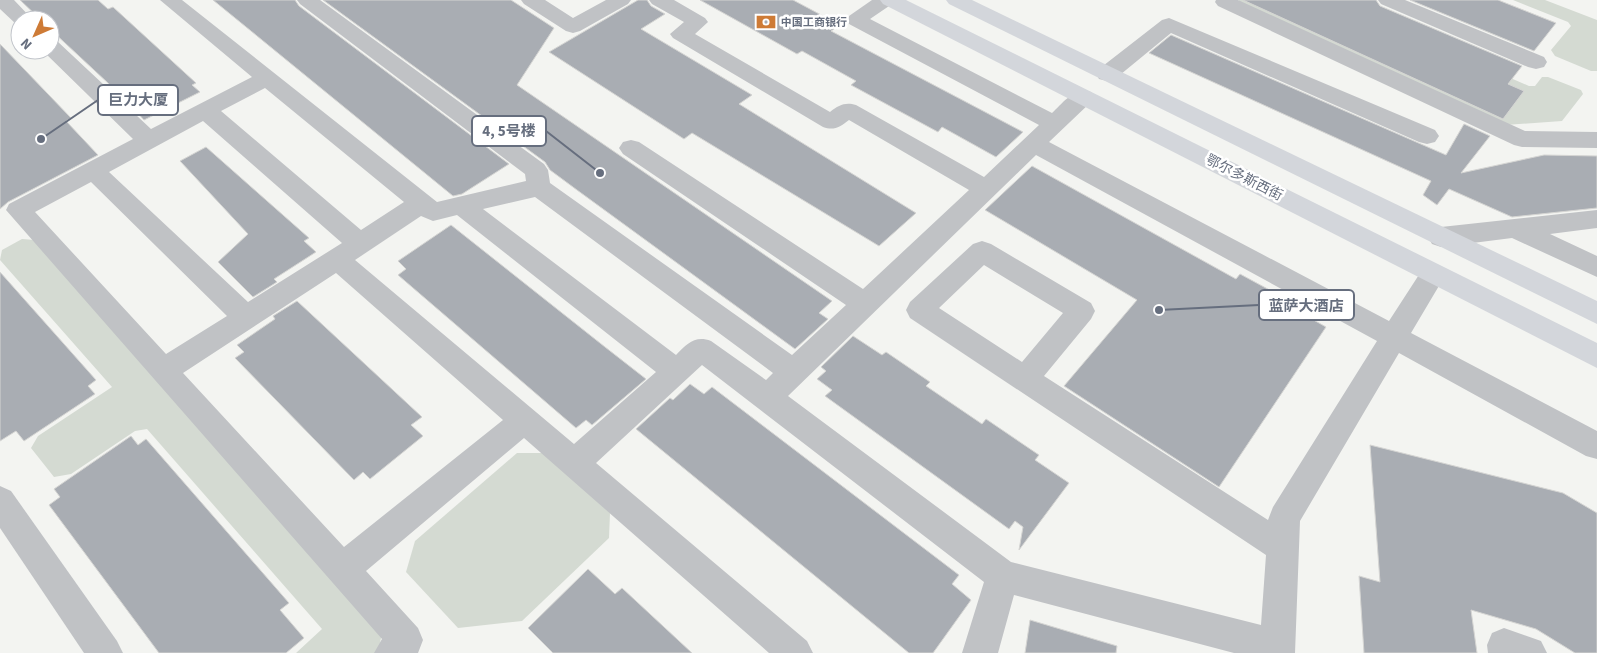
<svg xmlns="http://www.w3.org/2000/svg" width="1597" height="653" font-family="'Source Sans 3','Noto Sans SC',sans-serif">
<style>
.green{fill:#d4dad2}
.building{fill:#a9adb3;stroke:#d5d5d3}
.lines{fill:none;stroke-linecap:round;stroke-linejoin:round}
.minor{fill:#c0c2c5;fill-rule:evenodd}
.major{fill:#d3d6db;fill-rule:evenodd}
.labels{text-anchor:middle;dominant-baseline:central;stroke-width:5;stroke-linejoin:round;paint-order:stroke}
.far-poi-label{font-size:11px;font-weight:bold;fill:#666e7e;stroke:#fff;text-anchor:start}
.street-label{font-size:14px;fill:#666e7e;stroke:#fff}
.leader{fill:none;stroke:#666e7e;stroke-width:2}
.callout-dot{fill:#666e7e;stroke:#fff;stroke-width:2}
.callout{fill:#fff;stroke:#666e7e;stroke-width:2}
.callout-label{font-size:15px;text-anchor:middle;font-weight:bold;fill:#666e7e}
</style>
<rect width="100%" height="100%" fill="#f3f4f1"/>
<!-- green -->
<g class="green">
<polygon points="1239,0 1331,0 1529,86 1535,86 1542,77 1548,77 1581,90 1583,94 1562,121 1505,125 1239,3"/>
<polygon points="1513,0 1545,0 1597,20 1597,71 1591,71 1555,56 1551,50 1571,26 1568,22"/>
<polygon points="22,239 35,240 383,628 378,653 296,653 322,629 147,429 135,431 71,474 54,477 31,448 38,436 112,387 0,260 2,250"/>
<polygon points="517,453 545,453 610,513 609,538 522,621 458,628 406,572 415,541"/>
</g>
<!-- building -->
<g class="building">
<polygon points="20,0 98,0 108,9 113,7 196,83 192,85 200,92 144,120 123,97 50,29 50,20 41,20"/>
<polygon points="213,0 295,0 299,6 509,164 462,194 453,196"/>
<polygon points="323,0 511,0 554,28 517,85 832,301 819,313 828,319 795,349 577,190 550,170 545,162"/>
<polygon points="638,0 647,0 651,6 665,14 641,29 752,95 739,104 916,213 879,246 692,133 684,139 549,52"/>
<polygon points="700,0 793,0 840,25 831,31 1023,132 996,157 942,127 938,132 851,85 856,81 802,51 797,54"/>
<polygon points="1243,0 1376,0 1380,6 1522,66 1508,84 1524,91 1503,119"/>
<polygon points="1410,0 1498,0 1556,23 1534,51"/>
<polygon points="1171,35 1446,155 1464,124 1490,136 1461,173 1544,155 1597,156 1597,208 1512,217 1449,189 1437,205 1423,195 1431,181 1149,53"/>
<polygon points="0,44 71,118 66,121 98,155 8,202 0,209"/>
<polygon points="206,147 309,238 304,241 316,252 274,279 277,282 253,297 218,262 248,234 180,161"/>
<polygon points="1032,166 1236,279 1240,274 1299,306 1296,310 1326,327 1219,487 1064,386 1137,300 985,210"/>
<polygon points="451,225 605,347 646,379 592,425 586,420 576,428 398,275 406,269 398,261"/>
<polygon points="0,272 96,380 88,386 95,394 24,441 16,431 0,441"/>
<polygon points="297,301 422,417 411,425 423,436 370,479 363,472 354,480 235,358 244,352 237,345 275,319 273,316"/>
<polygon points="853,336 882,355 886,352 930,382 926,386 982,424 986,419 1039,455 1035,460 1069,483 1019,550 1023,527 1015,521 1009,529 825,396 832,390 817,379 826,371 821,367"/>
<polygon points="690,384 704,394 712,387 959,575 952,584 971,600 933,653 909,653 636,429 670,398 673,400"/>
<polygon points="131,436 138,445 146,439 289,603 280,610 304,638 286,653 159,653 49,505 60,497 54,489"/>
<polygon points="1370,445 1563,493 1597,513 1597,653 1575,653 1536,629 1471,610 1477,653 1364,653 1359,576 1380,582"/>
<polygon points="588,569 615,594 622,588 692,653 553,653 528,628"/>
<polygon points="1030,620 1117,646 1116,653 1025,653"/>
</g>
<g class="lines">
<!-- minor -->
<g class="minor">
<polygon points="0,0 14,0 33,20 20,20 20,25 16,24 0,9"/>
<path d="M 160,0 L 182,0 L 437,202 L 526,181 L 525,174 L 300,4 L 297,0 L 320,0 L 544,164 L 548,170 L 550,183 L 792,355 L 846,305 L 623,154 L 619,148 L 623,142 L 631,140 L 639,142 L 863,289 L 969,190 L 849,120 C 840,127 834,131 823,127 L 673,38 L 670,34 L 684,22 L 652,4 L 649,0 L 674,0 L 705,18 L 708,22 L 695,34 L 830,112 C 839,105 845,102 856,105 L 984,177 L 1039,125 L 849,24 L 846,20 L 849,16 L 872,0 L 895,0 L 892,4 L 870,19 L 1052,113 C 1064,102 1074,87 1091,92 L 1094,97 L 1091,102 L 1049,142 L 1389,321 L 1424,267 L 1433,264 L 1442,267 L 1446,274 L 1411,333 L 1597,431 L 1597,459 L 1586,456 L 1399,353 L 1300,521 L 1295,653 L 1234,653 L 1014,595 L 998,653 L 962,653 L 984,582 L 702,365 L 596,463 L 807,641 L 813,653 L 769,653 L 524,438 L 366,571 L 418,628 L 423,640 L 418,653 L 374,653 L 382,639 L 6,210 L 9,204 L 133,139 L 43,51 L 50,50 L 50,39 L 57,41 L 151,129 L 252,77 ZM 265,88 L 404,202 L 361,230 L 221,111 ZM 203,121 L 342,243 L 248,302 L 109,172 ZM 1036,155 L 1377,341 L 1273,507 L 1268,520 L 1044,376 L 1091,319 L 1095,311 L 1091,303 L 991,244 L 982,241 L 973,244 L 910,302 L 906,310 L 910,318 L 1266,555 L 1261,625 L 1011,562 L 788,396 ZM 91,182 L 227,316 L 166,354 L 35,212 ZM 535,197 L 773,373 L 766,380 L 711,341 C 695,335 687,344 676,355 L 483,209 ZM 457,215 L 656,372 L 574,444 L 355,260 L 421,216 L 433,221 ZM 984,265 L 1063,313 L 1022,362 L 939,308 ZM 336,273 L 503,420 L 344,547 L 183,373 Z"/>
<polygon points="521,0 545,0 573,18 606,0 631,0 628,4 580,31 573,33 566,31 524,4"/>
<polygon points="1216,0 1238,0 1525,131 1597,132 1597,148 1522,147 1514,145 1218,6 1215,2"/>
<polygon points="1378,0 1405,0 1544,57 1547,62 1544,67 1536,69 1528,67 1381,4"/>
<polygon points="1169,18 1435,130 1439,136 1435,142 1427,144 1419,142 1171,33 1115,79 1107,81 1099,79 1096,74 1099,69 1162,20"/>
<polygon points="1597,210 1597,228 1550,234 1597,256 1597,277 1512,238 1441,247 1432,244 1428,237 1432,230 1441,227"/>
<polygon points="0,486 11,491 117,641 123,653 84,653 0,528"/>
<polygon points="1504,628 1541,641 1547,653 1488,653 1487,645 1492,633"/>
</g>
<!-- major -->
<g class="major">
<polygon points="880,0 906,0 1597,343 1597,368 883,4"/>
<polygon points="946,0 972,0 1597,301 1597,324 949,4"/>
</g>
</g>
<!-- icons -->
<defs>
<symbol id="bank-bare" viewBox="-9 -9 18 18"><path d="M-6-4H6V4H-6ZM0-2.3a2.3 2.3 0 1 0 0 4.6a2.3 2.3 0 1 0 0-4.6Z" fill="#ce7b36" stroke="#fff" stroke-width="2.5" paint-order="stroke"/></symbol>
</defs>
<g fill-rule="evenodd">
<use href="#bank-bare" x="752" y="8" width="28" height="28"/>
</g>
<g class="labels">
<!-- far-poi labels -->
<g class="far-poi-label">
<text x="781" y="22">中国工商银行</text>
</g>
<!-- street labels -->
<g class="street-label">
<text transform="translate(1244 178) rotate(27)">鄂尔多斯西街</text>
</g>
</g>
<!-- callouts -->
<path class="leader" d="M41 139L98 100M600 173L546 131M1159 310L1259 305"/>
<g class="callout-dot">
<circle cx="41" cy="139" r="5"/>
<circle cx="600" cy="173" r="5"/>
<circle cx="1159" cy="310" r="5"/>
</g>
<g class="callout">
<rect x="98" y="85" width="80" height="30" rx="5"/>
<rect x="472" y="116" width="74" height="30" rx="5"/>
<rect x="1259" y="290" width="95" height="30" rx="5"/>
</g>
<g class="callout-label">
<text x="138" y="105">巨力大厦</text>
<text x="509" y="136">4, 5号楼</text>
<text x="1306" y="311">蓝萨大酒店</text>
</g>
<!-- north arrow -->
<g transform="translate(35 35) rotate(225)"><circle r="24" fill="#ffffff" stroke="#c2c5cb"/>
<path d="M0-4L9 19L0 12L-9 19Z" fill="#ce7b36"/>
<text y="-8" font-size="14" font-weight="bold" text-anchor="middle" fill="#666e7e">N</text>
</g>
</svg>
